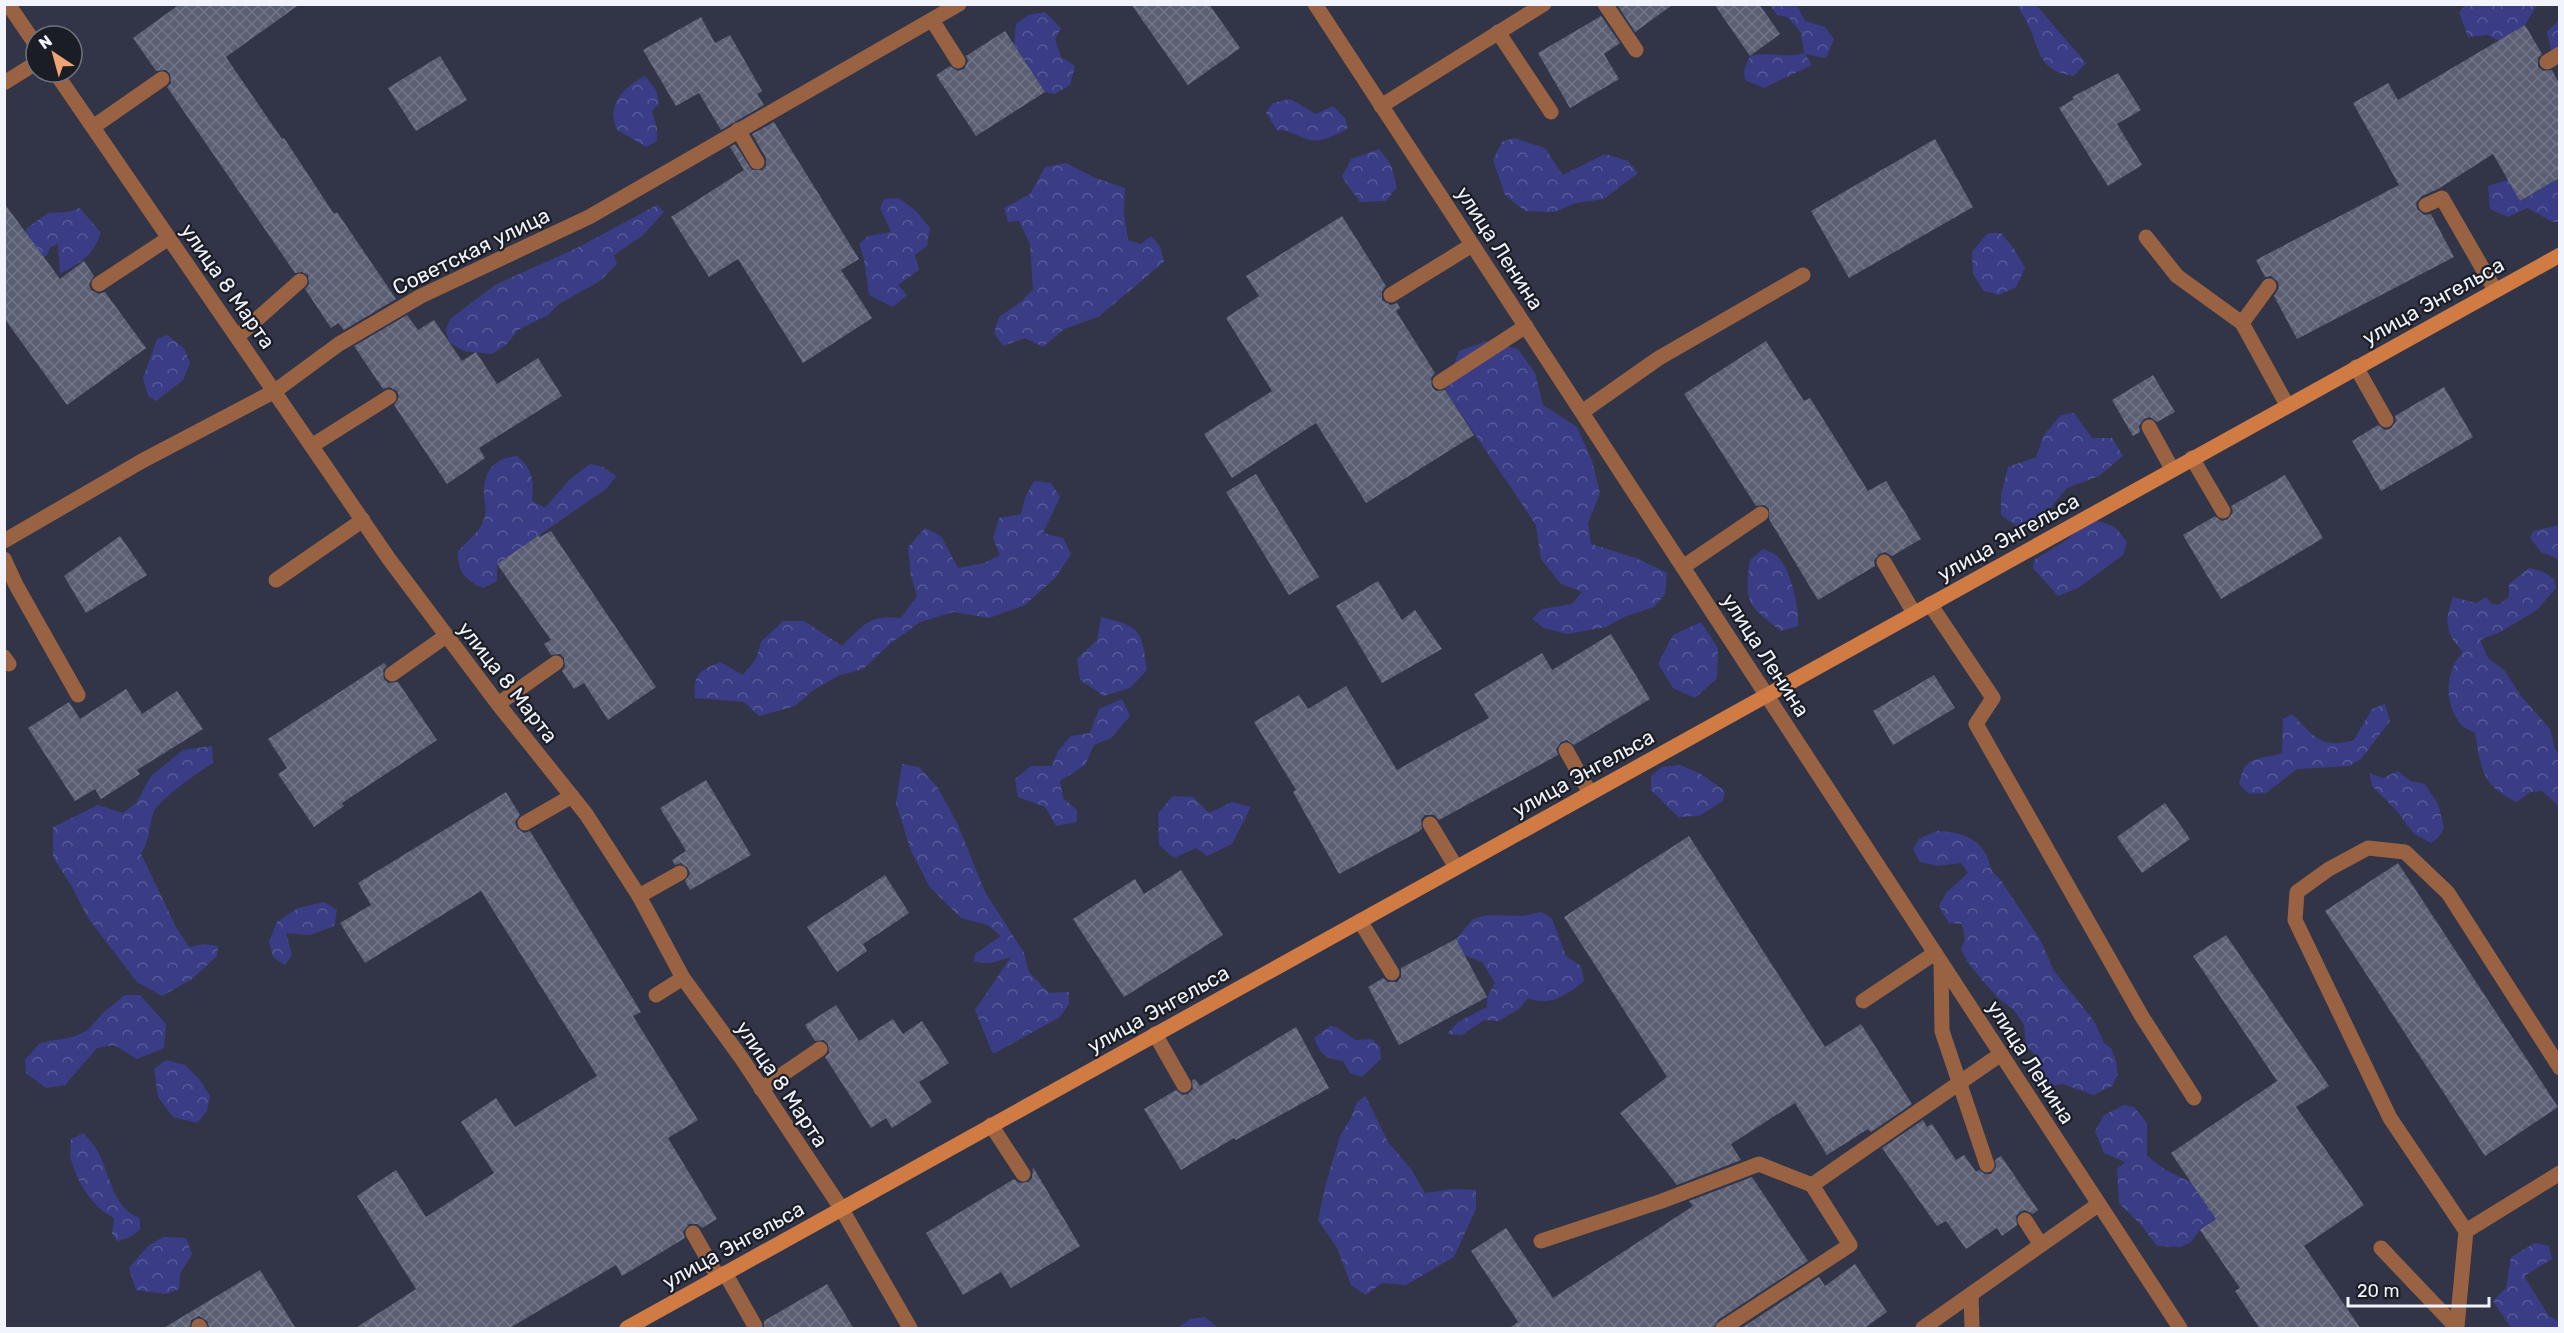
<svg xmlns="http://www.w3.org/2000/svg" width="2564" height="1333" font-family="Rubik,sans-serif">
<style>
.forest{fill:url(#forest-crowns)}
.building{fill:url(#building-cross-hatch)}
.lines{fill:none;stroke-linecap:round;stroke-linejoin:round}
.lane{stroke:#996343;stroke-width:15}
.street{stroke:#996343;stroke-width:15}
.secondary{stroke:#d07a44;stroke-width:15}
.labels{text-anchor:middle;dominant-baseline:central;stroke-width:4.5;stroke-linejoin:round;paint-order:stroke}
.street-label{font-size:21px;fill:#f1f3fd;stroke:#1b1d25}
</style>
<defs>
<pattern id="forest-crowns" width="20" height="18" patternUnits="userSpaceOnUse" patternTransform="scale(1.5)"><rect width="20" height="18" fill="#3a3d86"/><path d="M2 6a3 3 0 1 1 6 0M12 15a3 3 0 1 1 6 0" fill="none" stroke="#575a98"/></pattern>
<pattern id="building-cross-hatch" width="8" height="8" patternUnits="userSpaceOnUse" patternTransform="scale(1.5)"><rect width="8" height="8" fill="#5b5f73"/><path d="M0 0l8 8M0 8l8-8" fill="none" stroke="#737688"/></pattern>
</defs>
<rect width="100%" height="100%" fill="#323547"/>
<!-- forest -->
<g class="forest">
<path d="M 1770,5 L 1797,5 L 1805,21 L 1825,27 L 1834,39 L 1826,58 L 1805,54 L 1812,65 L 1764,88 L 1745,80 L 1744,70 L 1750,56 C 1772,51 1782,59 1804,53 L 1801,33 L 1788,17 L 1777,15 Z"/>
<path d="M 2017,5 L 2036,5 L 2086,63 L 2074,76 C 2043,71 2041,58 2031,31 C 2027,22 2022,13 2017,5 Z"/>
<polygon points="2466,5 2537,5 2525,25 2499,41 2488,35 2468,37 2459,12"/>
<polygon points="1045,12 1061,28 1055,39 1061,57 1075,66 1070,85 1055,94 1045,92 1014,44 1016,24 1028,15"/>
<polygon points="2559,20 2559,56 2551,50 2547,32"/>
<path d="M 645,76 L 656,90 L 659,104 L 652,111 L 657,128 L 657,141 L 646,147 L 616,129 C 615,123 612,114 614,109 C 617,94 632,83 645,76 Z"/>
<path d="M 1290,99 L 1316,114 L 1333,106 L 1345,118 L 1348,128 C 1338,134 1322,143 1310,140 C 1298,137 1291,130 1277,130 L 1266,113 L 1273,103 Z"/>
<polygon points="1514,138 1545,148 1563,175 1605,154 1628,161 1638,173 1604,199 1576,203 1554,212 1525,211 1505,195 1493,160 1502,142"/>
<polygon points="1379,149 1391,165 1397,187 1386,201 1360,202 1342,177 1351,159"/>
<polygon points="1066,163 1095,178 1125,188 1124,214 1128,240 1141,244 1151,236 1160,246 1164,262 1098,317 1064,329 1043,347 1025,338 1003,346 994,333 999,317 1021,302 1033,289 1030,244 1019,221 1008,222 1004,208 1030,194 1045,167"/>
<polygon points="2559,178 2559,222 2553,222 2527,208 2508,217 2490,209 2488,186 2508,180 2521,201"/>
<path d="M 899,198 L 916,211 L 930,228 L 927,246 L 915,255 L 919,270 L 898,285 L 907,295 L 893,307 L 869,295 C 866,277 866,261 859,244 L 868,236 L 891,232 L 880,208 L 884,199 Z"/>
<polygon points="657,205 664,212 642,236 614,255 617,264 600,281 559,304 548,315 518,330 507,344 492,354 464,351 449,342 446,330 450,319 495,285 579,247"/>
<path d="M 80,208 L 101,233 C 92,257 81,262 60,274 L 58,244 L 51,247 L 47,255 L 23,268 L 18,248 L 27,228 L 48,213 L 67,212 Z"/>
<polygon points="1988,233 2001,233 2014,249 2025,268 2016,287 1999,295 1984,291 1973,274 1972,252"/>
<polygon points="167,335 184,348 190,363 183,380 156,401 148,396 143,378 157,339"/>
<polygon points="1486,341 1518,349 1535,373 1543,405 1577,427 1592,461 1600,493 1588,523 1591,544 1636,558 1667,573 1665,594 1654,607 1624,617 1606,627 1567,634 1544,628 1532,619 1542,609 1572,604 1582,592 1561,584 1541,559 1536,525 1445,390 1459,351"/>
<polygon points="2074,413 2092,438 2112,438 2123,456 2099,476 2067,488 2044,516 2018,527 2001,515 2001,495 2008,467 2036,457 2044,435 2061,415"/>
<path d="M 517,456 C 533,469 534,481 532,501 L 545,508 L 570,479 L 590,464 L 603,467 L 616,476 L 606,489 L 497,564 L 497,581 L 483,588 C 465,580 457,571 458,551 C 466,543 478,533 483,522 C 489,508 483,503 484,489 C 485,468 497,458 517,456 Z"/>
<path d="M 1034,481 L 1051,483 L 1060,497 L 1043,533 L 1063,538 L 1071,554 L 1056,577 L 1025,605 L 989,618 L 953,612 L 920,622 L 891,643 L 863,669 L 838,676 L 812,691 L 795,706 L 759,716 L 744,702 L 695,698 C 693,674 699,671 720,662 L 743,675 L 756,659 L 761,642 L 783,621 L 804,621 L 842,646 C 864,624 869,615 901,618 L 917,596 L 911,576 L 908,547 L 925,528 L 941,536 L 958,568 L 984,563 L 1000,555 L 993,538 L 999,518 L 1021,514 L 1025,498 Z"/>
<polygon points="2096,520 2115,527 2127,542 2123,555 2078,588 2058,596 2033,568 2034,560 2068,539 2082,525"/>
<polygon points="2559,525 2560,525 2559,561 2554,557 2541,552 2530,538 2533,531"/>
<path d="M 1763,549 C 1768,551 1776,554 1779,558 C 1792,574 1799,607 1798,626 L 1781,631 C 1748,605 1744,604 1750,560 Z"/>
<path d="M 2529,568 L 2542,571 L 2554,579 L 2556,588 L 2537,610 L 2502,631 L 2480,640 L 2488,658 L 2504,670 L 2521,696 L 2550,729 L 2555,749 L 2559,754 L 2559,806 L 2542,791 L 2530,792 L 2517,802 C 2481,786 2481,767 2475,733 C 2470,730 2462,727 2459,722 C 2444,701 2445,671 2463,652 C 2445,632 2444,622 2453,597 L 2476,603 L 2486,597 L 2492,604 L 2498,605 L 2509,597 L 2509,584 Z"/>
<path d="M 1101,617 C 1141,626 1142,631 1147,670 L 1130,688 L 1104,696 L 1080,680 L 1077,659 L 1097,640 Z"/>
<polygon points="1701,622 1718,648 1717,678 1695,698 1673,688 1658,664 1673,635"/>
<polygon points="1122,699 1130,716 1111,738 1094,745 1085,765 1060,781 1063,798 1077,810 1077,822 1056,826 1045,807 1018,797 1015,779 1031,766 1052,766 1058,751 1071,736 1090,733 1099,709"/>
<path d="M 2385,704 L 2390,721 L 2361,759 L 2349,766 L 2297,769 L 2266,793 L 2249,794 L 2239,784 C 2245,753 2258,761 2282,753 L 2283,719 L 2292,714 C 2313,735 2321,750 2354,740 L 2372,709 Z"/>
<path d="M 212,746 L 213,763 C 199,772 158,799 153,814 C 148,830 150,839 141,854 L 176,927 L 189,947 L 204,944 L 218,946 L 217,956 L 192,979 L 162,996 L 137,982 L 88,918 L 71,885 L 53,857 L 53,827 L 98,805 L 123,813 L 137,802 L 151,776 L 183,750 Z"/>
<polygon points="902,764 919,767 938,788 958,825 985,892 1024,953 1029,972 1049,993 1069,992 1069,1004 1060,1017 993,1054 975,1010 1011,957 991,963 974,962 975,954 1001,936 988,925 961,918 929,886 911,851 896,803"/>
<polygon points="1680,765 1701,774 1725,791 1723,801 1699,816 1678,817 1651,790 1651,776 1662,767"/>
<polygon points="2398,771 2410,781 2425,784 2438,804 2444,828 2438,838 2431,843 2414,834 2397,811 2372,786 2369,773 2383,778"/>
<polygon points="1173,796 1193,797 1209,813 1232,802 1251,807 1232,844 1207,856 1196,848 1174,858 1159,845 1158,813"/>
<path d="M 1936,831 C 1957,831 1980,837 1988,859 C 1991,869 1991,872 2000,879 L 2041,941 L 2054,971 L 2094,1021 L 2104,1043 L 2111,1048 L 2116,1061 L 2118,1075 L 2112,1086 L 2093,1095 L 2063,1084 L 2051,1086 C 2048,1082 2043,1078 2041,1073 C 2036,1062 2039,1053 2026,1048 L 2024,1025 L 2014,1010 L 1999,999 L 1982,980 L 1967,961 L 1961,949 L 1965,939 L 1962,924 L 1949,923 L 1939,906 L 1946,893 L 1968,873 L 1961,863 L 1938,866 L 1920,862 L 1913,849 L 1919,839 Z"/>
<polygon points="324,902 337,910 334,926 310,935 286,933 292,955 285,965 273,957 269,941 277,922 298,908"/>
<path d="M 1542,912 L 1552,919 L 1566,956 L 1581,966 L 1584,981 C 1567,995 1550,1007 1528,998 L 1519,1009 L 1498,1021 L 1484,1020 L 1462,1035 L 1447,1034 L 1458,1022 L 1487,1007 L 1487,997 L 1495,983 L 1482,962 L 1464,955 L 1456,939 L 1473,919 L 1488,915 L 1522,916 Z"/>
<polygon points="125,995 140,995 166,1024 164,1048 137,1059 114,1045 97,1048 65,1085 46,1088 26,1073 25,1060 40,1043 73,1037 88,1030 104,1012"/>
<path d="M 1330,1026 L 1336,1027 L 1356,1040 L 1372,1039 L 1380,1047 L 1381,1059 L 1362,1077 L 1350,1073 L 1343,1061 C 1325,1058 1321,1055 1314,1038 Z"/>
<polygon points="166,1060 185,1065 199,1079 210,1096 207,1111 197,1123 173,1117 158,1097 154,1069"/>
<polygon points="1365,1095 1388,1142 1411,1169 1425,1193 1453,1189 1476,1190 1476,1209 1454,1257 1406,1285 1382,1283 1366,1295 1351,1285 1337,1248 1318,1220 1326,1183 1340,1136 1351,1118 1356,1104"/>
<polygon points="2124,1105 2134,1107 2147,1123 2147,1156 2164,1169 2192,1183 2216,1219 2200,1230 2191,1242 2181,1247 2157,1246 2141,1225 2119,1203 2117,1169 2125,1162 2104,1153 2095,1131 2104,1115"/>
<path d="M 84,1133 C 88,1139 95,1145 98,1152 C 110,1174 113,1209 140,1218 L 140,1230 L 130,1237 L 117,1241 L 112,1234 L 114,1218 C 94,1209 78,1183 72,1163 C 69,1156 71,1146 71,1139 Z"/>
<polygon points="163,1237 186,1238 192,1254 180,1274 179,1289 166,1294 136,1290 129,1268 148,1246"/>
<polygon points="2535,1243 2549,1246 2552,1259 2524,1276 2548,1315 2559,1322 2559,1328 2511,1328 2493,1301 2506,1288 2511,1257"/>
<polygon points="1205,1317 1216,1326 1215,1328 1177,1328 1191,1319"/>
</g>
<!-- building -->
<g class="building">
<polygon points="180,4 300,4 226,57 282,139 284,138 334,214 337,212 396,299 344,330 338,323 331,328 305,289 309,284 308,275 302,272 295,273 167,87 171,83 170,74 166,70 156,71 133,38"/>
<polygon points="1131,4 1209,4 1240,48 1188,85"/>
<polygon points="1620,4 1670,4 1671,6 1635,32 1618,6"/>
<polygon points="1714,4 1759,4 1780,34 1750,56"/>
<polygon points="1601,16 1620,43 1604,54 1619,79 1570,108 1538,53"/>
<polygon points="701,17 715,43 730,35 762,91 757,94 764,105 721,130 699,93 676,106 643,50"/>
<polygon points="2525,25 2542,54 2538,58 2538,67 2543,71 2552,70 2559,83 2559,178 2520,201 2493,154 2438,189 2422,196 2416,203 2417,209 2424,215 2431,214 2454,257 2297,339 2274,296 2279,288 2278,282 2271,276 2265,277 2256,260 2399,185 2353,103 2388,83 2398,100"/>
<polygon points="1005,31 1045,92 976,136 936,75 950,66 958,71 964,69 968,61 966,56"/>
<polygon points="440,56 467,100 416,131 388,88"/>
<polygon points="2118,73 2141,110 2117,124 2142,165 2108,186 2059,108 2074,99 2072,97"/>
<polygon points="774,122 859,259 841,270 872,318 803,363 738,259 709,277 671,217 744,170 730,147 735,144 752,170 762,170 766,166 766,158 752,134"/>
<polygon points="1935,139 1973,207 1849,278 1811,211"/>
<polygon points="4,203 60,279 84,261 94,276 89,284 91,290 99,294 105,292 146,348 67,405 4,318"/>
<polygon points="1342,216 1386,286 1382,291 1382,300 1391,305 1397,303 1400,308 1396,311 1435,373 1431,378 1432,387 1436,391 1445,390 1474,435 1366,503 1316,423 1232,478 1204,434 1272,391 1226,318 1259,296 1246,276"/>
<polygon points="407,315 418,330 434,320 462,361 476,352 497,384 538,358 562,396 479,448 485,458 447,484 394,405 399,397 397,391 389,387 383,389 354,346"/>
<polygon points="1766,341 1804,401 1810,398 1868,491 1886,481 1921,539 1892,556 1885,552 1879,554 1874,561 1875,566 1818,600 1769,519 1769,509 1765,505 1756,506 1684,394"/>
<polygon points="2153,375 2175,412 2157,422 2150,417 2144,419 2139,426 2140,432 2133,436 2112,400"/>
<polygon points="2444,387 2473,437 2381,491 2352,441 2378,425 2385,430 2391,428 2396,421 2395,416"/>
<polygon points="1256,474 1319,577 1289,595 1226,492"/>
<polygon points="2285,475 2323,538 2221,599 2183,535 2215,516 2222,521 2228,519 2233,512 2231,506"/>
<polygon points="551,531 656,687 608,720 584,683 574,689 562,671 565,667 564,658 560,654 551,655 544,644 551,640 497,564 539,535 540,537"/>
<polygon points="120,536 147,575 86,613 64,576"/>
<polygon points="1378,581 1402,620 1415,610 1442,649 1382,683 1336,606"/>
<polygon points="1611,634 1650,699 1574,745 1567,740 1561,742 1556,749 1558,755 1439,820 1434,815 1425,815 1421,820 1422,829 1418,832 1339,874 1293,792 1296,790 1254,722 1299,695 1308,709 1346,686 1397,770 1489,718 1474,694 1542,653 1552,670"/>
<polygon points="384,663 387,666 383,670 384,679 388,683 398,682 437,740 342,803 344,806 314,827 278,774 287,768 268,739"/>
<polygon points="1934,675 1955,708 1893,745 1873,711"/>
<polygon points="126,689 142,714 177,691 203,729 137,770 140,774 101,799 95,789 75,801 28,728 69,702 80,719"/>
<polygon points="706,780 751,855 690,890 685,881 690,874 688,868 681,863 675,865 672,860 686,851 660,808"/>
<polygon points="506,792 520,815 515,822 517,828 524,833 530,831 641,1012 633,1016 698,1120 668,1138 717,1219 702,1228 697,1224 689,1224 683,1232 685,1238 622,1276 616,1265 508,1329 354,1329 416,1289 357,1196 396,1170 426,1217 494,1173 461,1122 496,1098 515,1127 597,1076 481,891 365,963 340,923 371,905 358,883"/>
<polygon points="2165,803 2190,839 2142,873 2117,837"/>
<polygon points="1689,836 1825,1047 1861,1024 1912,1104 1871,1132 1868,1129 1827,1155 1795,1103 1731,1144 1741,1160 1677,1185 1620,1113 1667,1077 1564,917"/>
<polygon points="2398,863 2558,1107 2485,1156 2325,911"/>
<polygon points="1181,870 1223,935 1124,997 1073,919 1135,879 1144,894"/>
<polygon points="885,875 909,913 863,944 867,951 837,972 807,927"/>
<polygon points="2226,935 2329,1086 2296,1107 2364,1205 2304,1246 2361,1329 2260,1329 2235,1291 2240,1288 2200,1230 2216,1219 2171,1153 2277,1081 2193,956"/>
<polygon points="1456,939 1487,997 1399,1045 1368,987 1383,978 1388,982 1397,982 1401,977 1401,968"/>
<polygon points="836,1005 859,1041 893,1019 903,1034 922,1021 949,1063 919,1082 932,1102 892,1128 886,1118 871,1128 825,1057 829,1053 828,1044 824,1040 815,1041 805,1025"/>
<polygon points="1296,1027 1329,1088 1236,1140 1234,1138 1181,1170 1144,1109 1176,1090 1183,1095 1188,1094 1193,1089 1192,1080 1195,1079 1200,1086"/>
<polygon points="1923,1120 1927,1127 1932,1124 1956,1160 1964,1155 1976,1172 1979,1170 1985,1174 1991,1174 1996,1167 1995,1160 2001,1156 2038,1210 2033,1214 2025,1210 2020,1212 2016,1216 2017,1225 2002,1236 1997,1228 1966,1249 1946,1221 1937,1226 1882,1148"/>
<polygon points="1033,1167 1080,1246 1011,1288 1001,1272 963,1295 926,1233 1014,1179 1019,1183 1028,1182 1032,1178"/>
<polygon points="1752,1177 1808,1261 1718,1320 1713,1329 1508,1329 1518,1322 1471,1251 1506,1228 1553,1298 1693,1206 1689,1201"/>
<polygon points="1855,1264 1887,1312 1863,1329 1740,1329 1819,1277 1825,1286"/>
<polygon points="260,1270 296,1329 210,1329 207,1321 199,1316 191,1320 190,1329 162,1329"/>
<polygon points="827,1284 854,1329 764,1329 764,1321"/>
</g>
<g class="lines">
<!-- lane -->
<g class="lane">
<polyline points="1605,4 1636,50"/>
<polyline points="932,20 958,61"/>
<polyline points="1498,32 1551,112"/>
<polyline points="2547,62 2560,54"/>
<polyline points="4,83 36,63"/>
<polyline points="1381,106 1544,4"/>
<polyline points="93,127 162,79"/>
<polyline points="738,130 757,162"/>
<polyline points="2426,205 2442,198 2495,290"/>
<polyline points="2146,237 2177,276 2242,323 2287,405"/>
<polyline points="99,284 169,238"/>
<polyline points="1391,295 1472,245"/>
<polyline points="2242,323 2269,286"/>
<polyline points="237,337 300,281"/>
<polyline points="2356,367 2386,420"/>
<polyline points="1440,382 1526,326"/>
<polyline points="1582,412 1659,358 1803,275"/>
<polyline points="2149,427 2172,469"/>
<polyline points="313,445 389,397"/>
<polyline points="2192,458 2223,511"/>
<polyline points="4,559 16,585 78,695"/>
<polyline points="1884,562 1914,613"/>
<polyline points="1683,567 1761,514"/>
<polyline points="276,580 363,520"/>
<polyline points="1930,604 1993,698 1976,724 2141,1015 2194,1098"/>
<polyline points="4,657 9,664"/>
<polyline points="392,674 446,636"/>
<polyline points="498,704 556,663"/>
<polyline points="1566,750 1590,793"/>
<polyline points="525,823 572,796"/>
<polyline points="1430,824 1456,867"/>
<polyline points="639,896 680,873"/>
<polyline points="1360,921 1392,973"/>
<polyline points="1941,963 1942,1031 1987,1165"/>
<polyline points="656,995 683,978"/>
<polyline points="1863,1001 1935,953"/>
<polyline points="1155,1034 1184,1085"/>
<polyline points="761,1089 820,1049"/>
<polyline points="991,1125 1023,1174"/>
<polyline points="2025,1220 2041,1245"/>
<polyline points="2466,1231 2560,1173"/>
<polyline points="693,1233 718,1277"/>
<polyline points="1541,1241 1662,1201 1759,1164 1812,1185"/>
<polyline points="2381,1248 2457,1328"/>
<polyline points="725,1273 755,1326"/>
<polyline points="1971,1294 1972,1328"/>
<polyline points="199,1326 200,1328"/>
<polyline points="2457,1326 2466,1231 2390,1118 2295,920 2297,892 2329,869 2368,848 2405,852 2448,893 2560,1068"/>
<polyline points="1723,1328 1850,1245 1812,1185 2001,1054"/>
<polyline points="1923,1328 2099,1204"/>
</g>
<!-- street -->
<g class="street">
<polyline points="8,4 36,45"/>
<polyline points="1315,4 2180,1328"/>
<polyline points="55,72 389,559 498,704 586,814 639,896 683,978 742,1059 841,1208 910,1328"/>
<polyline points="4,541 142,461 275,391 339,344 421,296 589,217 959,4"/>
</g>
<!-- secondary -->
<polyline class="secondary" points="627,1328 2560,255"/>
</g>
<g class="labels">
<!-- street labels -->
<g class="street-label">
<text transform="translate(1500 248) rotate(57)">улица Ленина</text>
<text transform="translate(471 251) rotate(-26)">Советская улица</text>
<text transform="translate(228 286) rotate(55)">улица 8 Марта</text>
<text transform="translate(2433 301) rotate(-29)">улица Энгельса</text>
<text transform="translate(2008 537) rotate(-29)">улица Энгельса</text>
<text transform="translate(1766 655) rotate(57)">улица Ленина</text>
<text transform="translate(508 682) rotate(52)">улица 8 Марта</text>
<text transform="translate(1583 773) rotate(-29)">улица Энгельса</text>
<text transform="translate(1158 1009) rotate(-29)">улица Энгельса</text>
<text transform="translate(2031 1062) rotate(57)">улица Ленина</text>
<text transform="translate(782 1084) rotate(56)">улица 8 Марта</text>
<text transform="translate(733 1245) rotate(-29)">улица Энгельса</text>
</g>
</g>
<!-- border -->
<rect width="2564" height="1333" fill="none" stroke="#f1f3fd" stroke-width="12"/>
<!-- north arrow -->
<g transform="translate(54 54) rotate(324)"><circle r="28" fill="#1b1d25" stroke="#71737b" stroke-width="1.5"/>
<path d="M0-4.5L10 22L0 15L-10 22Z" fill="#efa376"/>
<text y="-9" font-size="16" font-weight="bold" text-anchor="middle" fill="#f1f3fd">N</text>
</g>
<!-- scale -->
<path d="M2348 1297v9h141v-9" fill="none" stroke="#f1f3fd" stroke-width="3"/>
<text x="2357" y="1297" font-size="18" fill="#f1f3fd" stroke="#1b1d25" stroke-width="4.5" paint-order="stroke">20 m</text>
</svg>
